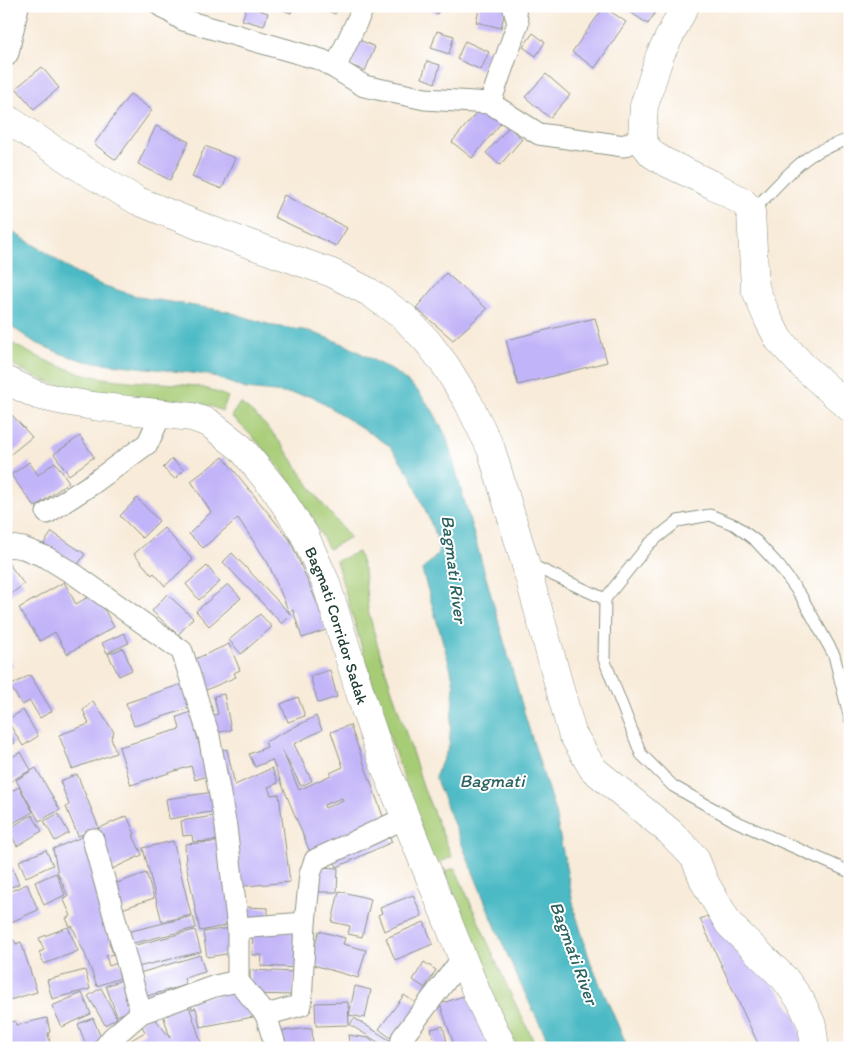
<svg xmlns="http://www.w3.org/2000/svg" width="856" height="1054" font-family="Itim,sans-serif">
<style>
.green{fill:#a7cc76;stroke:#638455}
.water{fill:#4cbac5;stroke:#367c7c}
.building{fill:#c2b4f8;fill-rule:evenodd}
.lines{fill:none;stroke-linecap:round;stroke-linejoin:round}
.service-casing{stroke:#8c9486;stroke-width:13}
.minor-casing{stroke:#8c9486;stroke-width:23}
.secondary-casing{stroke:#8c9486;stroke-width:29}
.service{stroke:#fff;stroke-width:11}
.minor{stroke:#fff;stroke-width:21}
.secondary{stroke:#fff;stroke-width:28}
.labels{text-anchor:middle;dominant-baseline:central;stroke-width:4;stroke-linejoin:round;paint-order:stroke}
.street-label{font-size:16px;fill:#1f3d34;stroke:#fff}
.water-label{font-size:18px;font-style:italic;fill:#2c6260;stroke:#fff}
</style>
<rect width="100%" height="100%" fill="#fff"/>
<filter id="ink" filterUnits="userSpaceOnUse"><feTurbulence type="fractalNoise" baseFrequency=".02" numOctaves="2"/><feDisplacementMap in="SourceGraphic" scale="10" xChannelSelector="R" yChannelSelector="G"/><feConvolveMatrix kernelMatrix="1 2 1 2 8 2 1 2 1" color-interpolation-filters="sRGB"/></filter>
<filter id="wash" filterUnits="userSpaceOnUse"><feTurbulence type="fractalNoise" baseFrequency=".0096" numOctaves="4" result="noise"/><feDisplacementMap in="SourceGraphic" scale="20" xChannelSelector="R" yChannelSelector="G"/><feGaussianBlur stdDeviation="1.12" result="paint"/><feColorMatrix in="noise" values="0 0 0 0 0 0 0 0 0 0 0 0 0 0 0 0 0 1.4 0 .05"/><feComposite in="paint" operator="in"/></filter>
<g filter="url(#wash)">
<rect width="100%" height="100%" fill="#f8ebd9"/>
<!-- green -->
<g class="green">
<path d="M 6,340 C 39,359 72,374 110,379 C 138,383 167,382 195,386 C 206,388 217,392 228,397 L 222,411 C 197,399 169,399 142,398 C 93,395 47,388 6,360 Z"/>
<path d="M 240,403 C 274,428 286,451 309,485 C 321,504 336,520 350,537 L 329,549 C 301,497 275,455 231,416 Z"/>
<polygon points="358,552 364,570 368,610 378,647 425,792 452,857 434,865 383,718 336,561"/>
<polygon points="455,868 510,993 537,1048 518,1048 491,993 438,874"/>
</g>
<!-- water -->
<path class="water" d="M 6,228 L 44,251 L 75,273 L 99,284 L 139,297 L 226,311 L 274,326 L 309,331 L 346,345 L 398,374 L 417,390 L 433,411 L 446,436 L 526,719 L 555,812 L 575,912 L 591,964 L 628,1048 L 552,1048 C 506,961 472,868 435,777 L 449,746 L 454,686 L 451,670 L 422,570 L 439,553 L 437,538 L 411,476 L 390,446 L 312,396 L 246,389 L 209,375 L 85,361 L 62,354 L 34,342 L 6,323 Z"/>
<g id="blocks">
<!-- building -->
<g class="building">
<polygon points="247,6 268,13 264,26 242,20"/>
<polygon points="272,6 294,6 291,13"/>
<polygon points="325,6 339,6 335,14 324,9"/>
<polygon points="426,6 443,6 437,14"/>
<polygon points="480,6 506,7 501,28 476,22"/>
<polygon points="621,6 659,6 648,24"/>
<polygon points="604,7 626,22 595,68 572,52"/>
<polygon points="437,31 454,36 449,54 431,48"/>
<polygon points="533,33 545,42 536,56 523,47"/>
<polygon points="353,37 375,47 365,71 343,62"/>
<polygon points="465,41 489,52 481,70 457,59"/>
<polygon points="427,61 440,65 435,83 422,78"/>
<polygon points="42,67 59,88 34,109 16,88"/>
<polygon points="546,74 570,95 550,118 525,97"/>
<polygon points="130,94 152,110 116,160 94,144"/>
<polygon points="482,106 501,123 472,158 452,142"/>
<polygon points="156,126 189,142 170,180 138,164"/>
<polygon points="509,127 522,139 500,165 486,153"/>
<polygon points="205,146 235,158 222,189 192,177"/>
<polygon points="284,195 347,228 336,246 274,217"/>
<polygon points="446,273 487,309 453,340 416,308"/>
<polygon points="595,318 607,362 518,385 506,340"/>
<polygon points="12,415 32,437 6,458 6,420"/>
<polygon points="80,436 94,457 69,475 54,454"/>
<polygon points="223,457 290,540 317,603 326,630 302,638 293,610 289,612 268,563 238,518 203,548 189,534 211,512 191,481"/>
<polygon points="172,459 184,470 175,479 163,468"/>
<polygon points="29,462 38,475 55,462 69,482 35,507 11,475"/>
<polygon points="137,498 159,521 142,538 120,516"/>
<polygon points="164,528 193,560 165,586 154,573 152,575 134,554"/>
<polygon points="52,532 85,554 74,571 40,549"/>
<polygon points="232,553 291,615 282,624 223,562"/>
<polygon points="6,560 24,584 6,598"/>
<polygon points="207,566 220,582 199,600 186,584"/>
<polygon points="64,582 76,604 95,593 114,627 67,654 55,632 40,641 19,608"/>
<polygon points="228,584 241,598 209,626 196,611"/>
<polygon points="167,594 193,618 178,635 152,611"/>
<polygon points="260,614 272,627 241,654 229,640"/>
<polygon points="124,633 129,643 107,653 102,643"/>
<polygon points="229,644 240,670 234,673 236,677 206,690 193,660"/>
<polygon points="123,648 132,670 119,676 108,654"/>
<polygon points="6,654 13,666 6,670"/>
<polygon points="330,670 337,697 318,703 310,676"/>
<polygon points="30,675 52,711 40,718 30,701 22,705 10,686"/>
<polygon points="185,683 193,707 134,726 126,703"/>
<polygon points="224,694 231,730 214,733 210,716 218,714 214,696"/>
<polygon points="298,697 305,716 288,722 281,704"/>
<polygon points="93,701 114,732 111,738 116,753 72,769 59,735 89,724 83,710"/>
<polygon points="23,710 38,736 23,746 7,720"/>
<polygon points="191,712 207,776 195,780 191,766 131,785 119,747 180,729 177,717"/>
<path d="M 316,716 L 322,730 L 294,744 L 312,781 L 301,786 L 282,750 L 299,790 L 331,775 L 330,773 L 343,767 L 331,732 L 350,725 L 384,819 L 310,852 L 272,760 L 255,767 L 249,754 L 267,747 L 265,742 ZM 342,798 L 343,800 L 325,808 L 324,805 Z"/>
<polygon points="6,729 15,743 6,748"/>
<polygon points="227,749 235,785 272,768 278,783 268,787 271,795 279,794 290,882 235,887 214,752"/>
<polygon points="21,752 31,770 8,783 6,780 6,760"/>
<polygon points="36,768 60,810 39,821 16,780"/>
<polygon points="77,774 99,828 78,836 66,807 69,805 60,781"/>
<polygon points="19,787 33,812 8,826 6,823 6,794"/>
<polygon points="214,792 217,811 169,819 166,799"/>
<polygon points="58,814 69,833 55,841 44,821"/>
<polygon points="32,815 42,831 17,846 8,829"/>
<polygon points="127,816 135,834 133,835 142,855 112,869 105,854 108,853 97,829"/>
<polygon points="214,816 215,827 222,826 223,840 193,842 192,835 183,836 181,821"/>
<polygon points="386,830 392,842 337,867 331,854"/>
<polygon points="84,836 116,937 109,942 113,954 106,956 109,966 120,962 126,976 97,986 85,954 72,926 70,927 66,918 71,916 63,898 68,896 58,874 53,849"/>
<polygon points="173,841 191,915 162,922 143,848"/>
<polygon points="227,841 235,922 225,924 225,926 200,931 186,864 185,844"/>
<polygon points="46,850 53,865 26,877 19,861"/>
<polygon points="9,861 19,884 6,889 6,862"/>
<polygon points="319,867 338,868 337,892 319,892"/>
<polygon points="56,873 65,895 44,905 35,882"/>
<polygon points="146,873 154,898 116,911 108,886"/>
<polygon points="27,884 38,910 11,922 6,911 6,893"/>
<polygon points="339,891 371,899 362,937 348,934 350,926 332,922"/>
<polygon points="413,895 422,916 384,931 378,915 382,913 380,908"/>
<polygon points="246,907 268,908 268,920 245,919"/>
<polygon points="711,915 781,994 797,1018 804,1048 760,1048 700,919"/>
<polygon points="193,916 196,928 130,944 127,932"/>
<polygon points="424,922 433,944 395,960 386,938"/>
<polygon points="68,927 78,951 44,964 39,952 44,950 39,938"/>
<polygon points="230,928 233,953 207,957 203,932"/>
<polygon points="195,930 201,952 129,969 124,948"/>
<polygon points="253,930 301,932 299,968 261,966 262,955 252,955"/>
<polygon points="319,931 345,938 343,944 366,950 358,978 310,964"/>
<polygon points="14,940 16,944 21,942 37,992 6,1001 6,942"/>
<polygon points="200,955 205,972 184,978 186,985 140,998 133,975"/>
<polygon points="424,962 436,970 425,988 413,980"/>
<polygon points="85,970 90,989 52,999 47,980"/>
<polygon points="250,970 295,972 293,995 250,994"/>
<polygon points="129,977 131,1010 117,1016 106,986"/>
<polygon points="355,986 371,990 365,1018 349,1015"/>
<polygon points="101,988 117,1018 105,1025 88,996"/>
<polygon points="241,990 250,1002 253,1017 200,1027 196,1008 192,1009 190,1000"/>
<polygon points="82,993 91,1014 62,1027 52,1006"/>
<polygon points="472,993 492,1048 447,1048 454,1045 440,1004"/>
<polygon points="404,995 420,1006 395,1041 379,1029"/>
<polygon points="348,1002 349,1025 316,1026 315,1003"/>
<polygon points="188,1003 202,1045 196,1048 131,1048 128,1042 145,1032 140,1022 151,1013 170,1038 162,1011"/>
<polygon points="47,1018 50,1032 48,1033 51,1048 6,1048 6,1023 15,1021 16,1025"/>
<polygon points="93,1018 104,1045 97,1048 87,1048 78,1024"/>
<polygon points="354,1018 396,1044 394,1048 388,1048 350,1025"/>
<polygon points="443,1026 448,1046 436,1048 431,1029"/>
<polygon points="312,1028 313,1047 281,1048 280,1031"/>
<polygon points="348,1035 369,1038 382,1048 350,1048"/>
</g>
</g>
</g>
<g filter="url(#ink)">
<use href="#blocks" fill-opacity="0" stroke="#8c9486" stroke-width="1"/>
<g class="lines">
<defs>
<g id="service">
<path d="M 751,212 C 770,194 788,171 810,156 C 822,148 836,144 850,139"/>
<polyline points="529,564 605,599 649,544 678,521 710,515 735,525 756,541 779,566 801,596 834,655 850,719"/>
<polyline points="605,599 604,659 641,754 673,786 735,821 850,872"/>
</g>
<g id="minor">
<polyline points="161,6 183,20 322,60 364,86 425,99 490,103 539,134 624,146 642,137"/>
<polyline points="6,56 8,53 18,6"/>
<polyline points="335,68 364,6"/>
<polyline points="490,103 518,23 513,6"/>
<polyline points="47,513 92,484 148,443 161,414"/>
<polyline points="6,547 10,546 23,548 46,557 77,576 182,651 209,736 226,827 238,928 238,981 266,1015 276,1048"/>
<polyline points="93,839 141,1013"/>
<polyline points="238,928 305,923"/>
<polyline points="266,1015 301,1005 305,923 310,874 315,860 405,818"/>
<polyline points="104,1048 112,1038 141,1013 215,986 238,981"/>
<polyline points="401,1048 402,1038 462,959"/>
</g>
<g id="secondary">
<polyline points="685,6 660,55 644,106 642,137 645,145 652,154 663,161 715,186 743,202 751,212 755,288 768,319 779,340 802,365 850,408"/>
<polyline points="6,118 84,170 138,201 210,230 332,273 369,292 404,317 427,341 446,366 468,402 491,449 525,562 572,733 593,769 670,832 695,858 705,883 729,924 785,979 801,1001 812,1025 815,1048"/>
<path id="s1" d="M 6,380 L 37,395 L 64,401 L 93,406 L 192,417 L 209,423 L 241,448 L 277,492 L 304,534 L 326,583 L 366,712 L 383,762 L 478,996 L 503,1048"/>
</g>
</defs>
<!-- service casing -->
<use href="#service" class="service-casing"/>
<!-- minor casing -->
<use href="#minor" class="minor-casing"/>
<!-- secondary casing -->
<use href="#secondary" class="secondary-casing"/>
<!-- service -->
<use href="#service" class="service"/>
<!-- minor -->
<use href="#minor" class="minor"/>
<!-- secondary -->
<use href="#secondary" class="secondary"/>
</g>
</g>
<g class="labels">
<!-- street labels -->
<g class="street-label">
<text stroke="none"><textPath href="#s1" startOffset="454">Bagmati Corridor Sadak</textPath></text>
</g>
<!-- water labels -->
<g class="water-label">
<text transform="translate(454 569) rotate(83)">Bagmati River</text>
<text x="492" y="781">Bagmati</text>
<text transform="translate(574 953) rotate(70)">Bagmati River</text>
</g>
</g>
<!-- margin -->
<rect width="856" height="1054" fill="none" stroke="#fff" stroke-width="25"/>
</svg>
